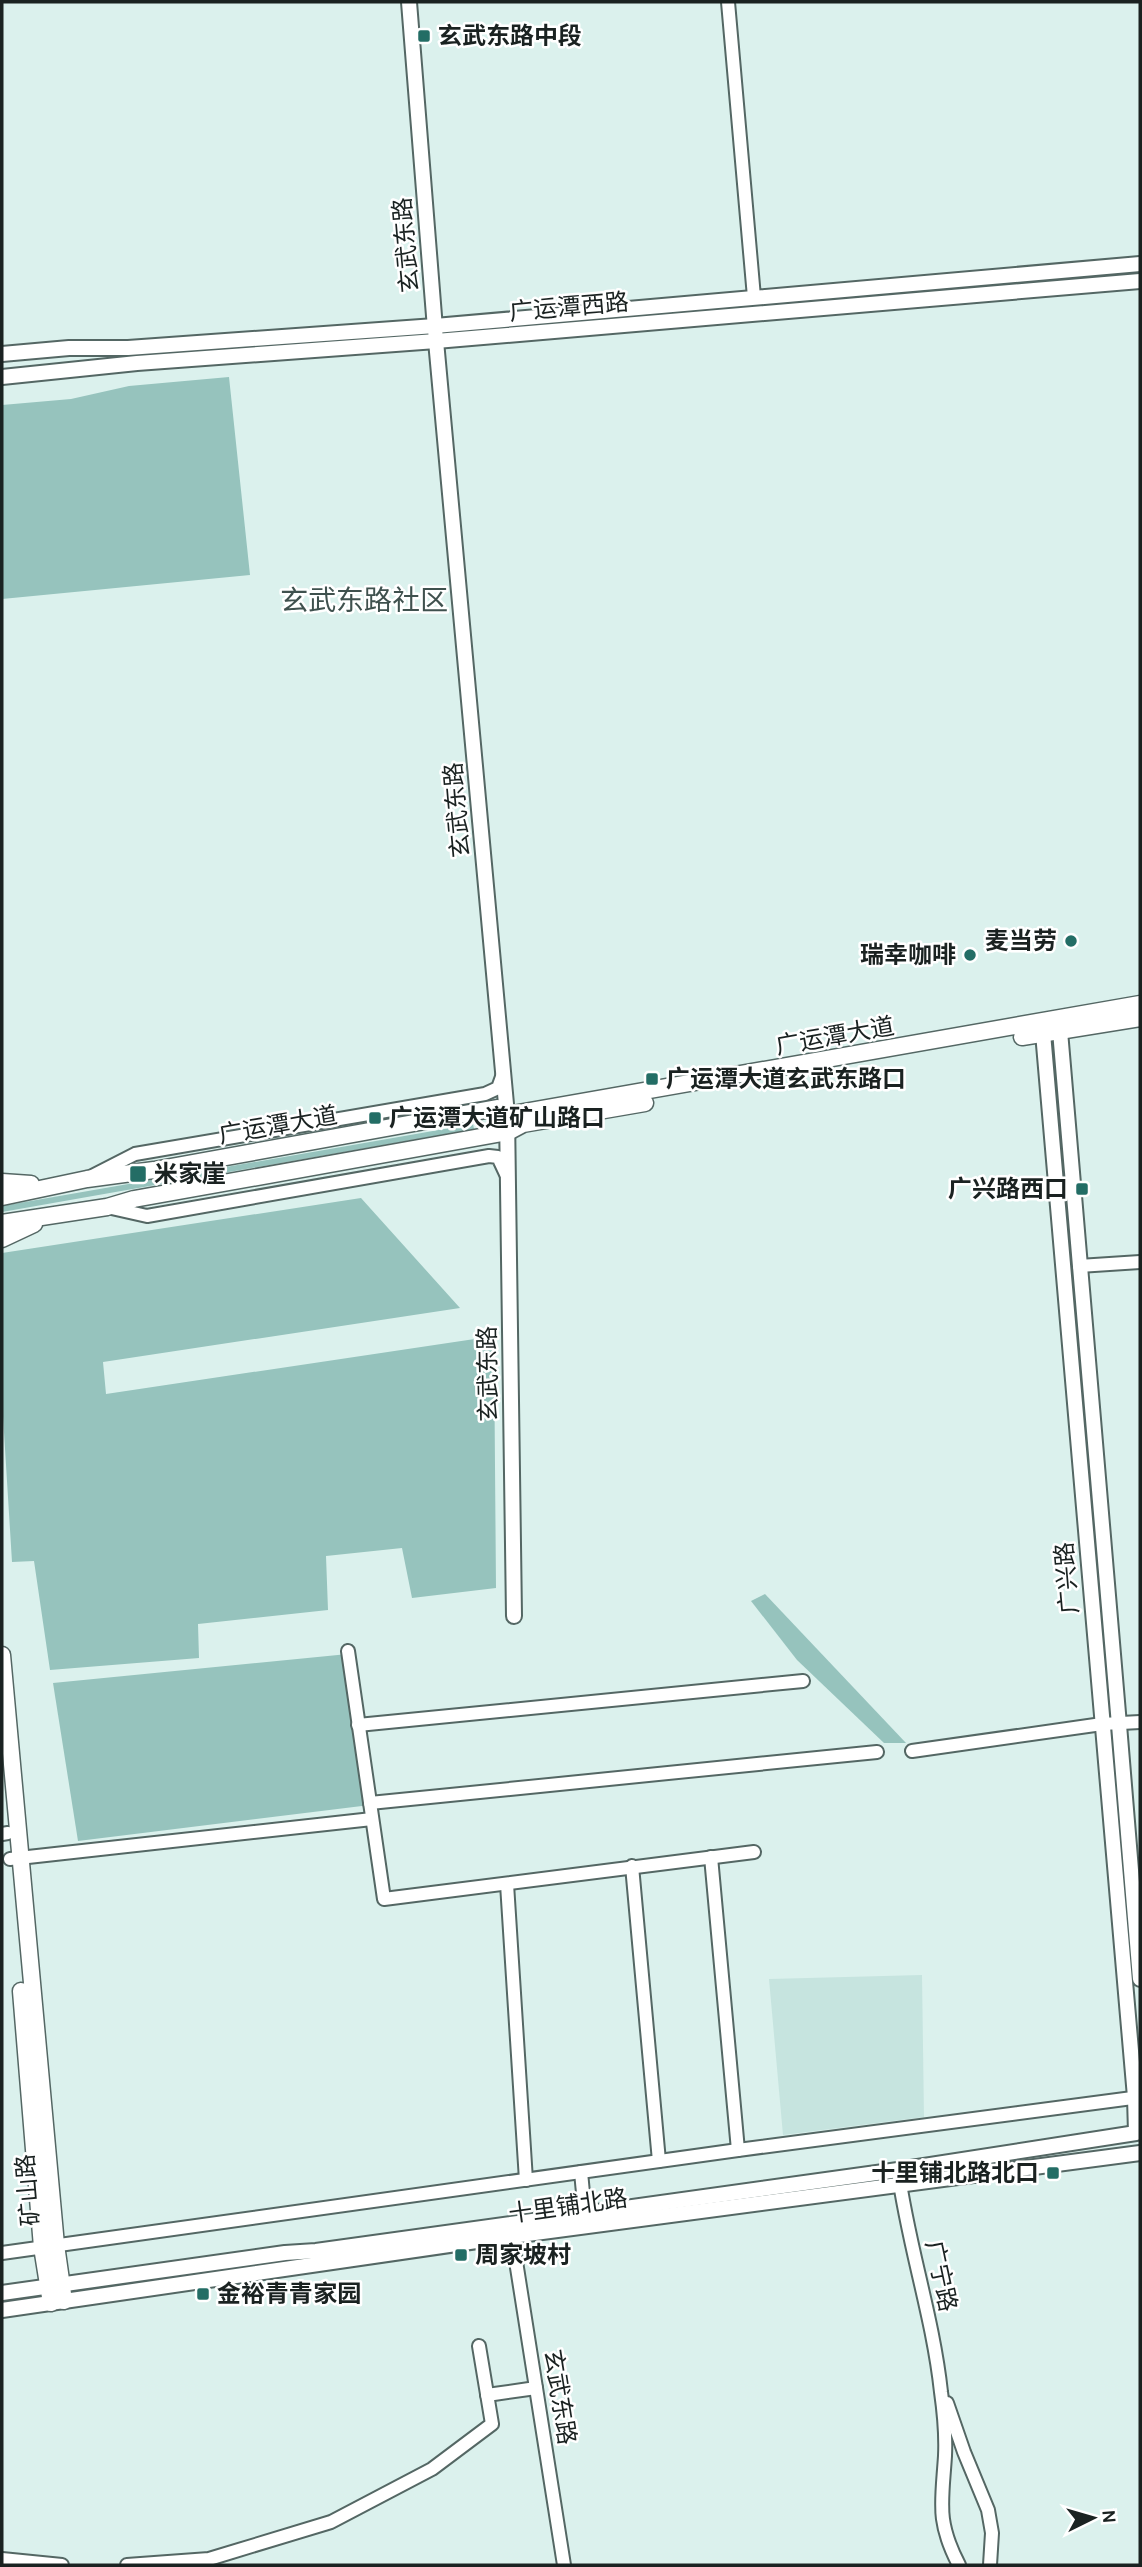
<svg xmlns="http://www.w3.org/2000/svg" width="1142" height="2567" font-family="Karla,'Noto Sans SC',sans-serif">
<style>
.built{fill:#c6e4df}
.green{fill:#96c3bd}
.lines{fill:none;stroke-linecap:round;stroke-linejoin:round}
.minor-casing{stroke:#546764;stroke-width:16}
.tertiary-casing{stroke:#546764;stroke-width:18}
.secondary-casing{stroke:#546764;stroke-width:19}
.minor{stroke:#fff;stroke-width:12}
.tertiary{stroke:#fff;stroke-width:14}
.secondary{stroke:#fff;stroke-width:16}
.poi-dot{fill:#236d65;stroke:#fff;stroke-width:2.5}
.labels{text-anchor:middle;dominant-baseline:central;stroke-width:5;stroke-linejoin:round;paint-order:stroke}
.poi-label{font-size:24px;font-weight:bold;fill:#1a2221;stroke:#fff;text-anchor:start}
.street-label{font-size:24px;fill:#1a2221;stroke:#fff}
.quarter-label{font-size:28px;fill:#3f514e;stroke:#fff}
</style>
<rect width="100%" height="100%" fill="#dbf1ed"/>
<!-- built -->
<polygon class="built" points="922,1975 924,2117 783,2135 769,1979"/>
<!-- green -->
<g class="green">
<polygon points="229,377 250,575 2,599 2,405 71,399 129,386"/>
<polygon points="473,1124 474,1129 2,1212 2,1206"/>
<polygon points="361,1198 460,1308 103,1362 106,1394 488,1337 494,1342 496,1588 412,1598 402,1548 326,1556 328,1610 198,1624 199,1658 50,1670 34,1561 12,1562 2,1400 2,1253"/>
<polygon points="765,1594 906,1743 884,1743 797,1660 751,1601"/>
<polygon points="348,1654 370,1805 78,1841 53,1683"/>
</g>
<g class="lines">
<defs>
<g id="minor">
<polyline points="728,2 754,297"/>
<polyline points="92,1176 135,1154 485,1094 498,1088 503,1074"/>
<polyline points="107,1207 147,1216 489,1156 498,1157 506,1174"/>
<polyline points="1079,1266 1140,1262"/>
<polyline points="348,1651 384,1899 754,1852"/>
<polyline points="358,1725 803,1681"/>
<polyline points="912,1751 1102,1724 1140,1722"/>
<polyline points="370,1803 877,1752"/>
<polyline points="2,1834 8,1833"/>
<polyline points="711,1857 738,2150"/>
<polyline points="10,1859 372,1819"/>
<polyline points="632,1866 659,2161"/>
<polyline points="507,1884 526,2180"/>
<path d="M 898,2170 C 908,2245 933,2317 941,2392 C 944,2413 946,2435 945,2456 C 942,2503 936,2521 959,2565"/>
<polyline points="581,2172 585,2214"/>
<polyline points="512,2236 564,2565"/>
<polyline points="2,2253 738,2150 1140,2097"/>
<polyline points="487,2395 536,2388"/>
<polyline points="947,2403 964,2452 988,2510 992,2533 990,2565"/>
<polyline points="2,2559 62,2565"/>
<polyline points="127,2565 209,2559 331,2522 432,2469 492,2424 479,2346"/>
</g>
<g id="tertiary">
<polyline points="409,2 436,341 507,1115 514,1616"/>
<polyline points="2,354 69,348 128,348 435,326 1140,264"/>
<polyline points="2,377 137,363 436,341 1140,281"/>
<path d="M 1062,1022 L 1060,1031 C 1085,1348 1115,1663 1140,1979"/>
<polyline points="2,2293 285,2253 316,2251 898,2170 1136,2133 1135,2097 1043,1033 1048,1024"/>
<polyline points="2,2310 512,2236 1140,2153"/>
</g>
<g id="secondary">
<polyline points="1022,1037 1140,1018"/>
<polyline points="2,1182 31,1184"/>
<polyline points="2,1197 87,1179 154,1170 497,1108 507,1115 1140,1004"/>
<polyline points="2,1223 107,1207 134,1199 508,1132 523,1124 645,1103"/>
<polyline points="2,1239 34,1224"/>
<polyline points="2,1655 56,2245 64,2301"/>
<polyline points="21,1991 42,2247 51,2303"/>
</g>
</defs>
<!-- minor casing -->
<use href="#minor" class="minor-casing"/>
<!-- tertiary casing -->
<use href="#tertiary" class="tertiary-casing"/>
<!-- secondary casing -->
<use href="#secondary" class="secondary-casing"/>
<!-- minor -->
<use href="#minor" class="minor"/>
<!-- tertiary -->
<use href="#tertiary" class="tertiary"/>
<!-- secondary -->
<use href="#secondary" class="secondary"/>
</g>
<!-- markers -->
<g class="poi-dot">
<rect x="417" y="29" width="14" height="14" rx="3.5"/>
<circle cx="1071" cy="941" r="7"/>
<circle cx="970" cy="955" r="7"/>
<rect x="645" y="1072" width="14" height="14" rx="3.5"/>
<rect x="368" y="1111" width="14" height="14" rx="3.5"/>
<rect x="129" y="1165" width="18" height="18" rx="3.5"/>
<rect x="1075" y="1182" width="14" height="14" rx="3.5"/>
<rect x="1046" y="2166" width="14" height="14" rx="3.5"/>
<rect x="454" y="2248" width="14" height="14" rx="3.5"/>
<rect x="196" y="2287" width="14" height="14" rx="3.5"/>
</g>
<g class="labels">
<!-- poi labels -->
<g class="poi-label">
<text x="438" y="36">玄武东路中段</text>
<text x="1057" y="941" text-anchor="end">麦当劳</text>
<text x="956" y="955" text-anchor="end">瑞幸咖啡</text>
<text x="666" y="1079">广运潭大道玄武东路口</text>
<text x="389" y="1118">广运潭大道矿山路口</text>
<text x="154" y="1174">米家崖</text>
<text x="1068" y="1189" text-anchor="end">广兴路西口</text>
<text x="1039" y="2173" text-anchor="end">十里铺北路北口</text>
<text x="475" y="2255">周家坡村</text>
<text x="217" y="2294">金裕青青家园</text>
</g>
<!-- street labels -->
<g class="street-label">
<text transform="translate(406 245) rotate(-95)">玄武东路</text>
<text transform="translate(569 307) rotate(-5)">广运潭西路</text>
<text transform="translate(457 810) rotate(-95)">玄武东路</text>
<text transform="translate(835 1036) rotate(-10)">广运潭大道</text>
<text transform="translate(278 1125) rotate(-10)">广运潭大道</text>
<text transform="translate(488 1374) rotate(-91)">玄武东路</text>
<text transform="translate(1067 1578) rotate(-95)">广兴路</text>
<text transform="translate(28 2190) rotate(-95)">矿山路</text>
<text transform="translate(568 2206) rotate(-8)">十里铺北路</text>
<text transform="translate(941 2276) rotate(78)">广宁路</text>
<text transform="translate(560 2397) rotate(81)">玄武东路</text>
</g>
<!-- quarter labels -->
<g class="quarter-label">
<text x="364" y="600">玄武东路社区</text>
</g>
</g>
<!-- border -->
<rect width="1142" height="2567" fill="none" stroke="#1a2221" stroke-width="7"/>
<!-- north arrow -->
<g transform="translate(1093 2518) rotate(85)" stroke="#ffffff" stroke-width="5" paint-order="stroke">
<path d="M0-5L12 26L0 18L-12 26Z" fill="#1a2221"/>
<text y="-10" font-size="19" font-weight="bold" text-anchor="middle" fill="#1a2221">N</text>
</g>
</svg>
